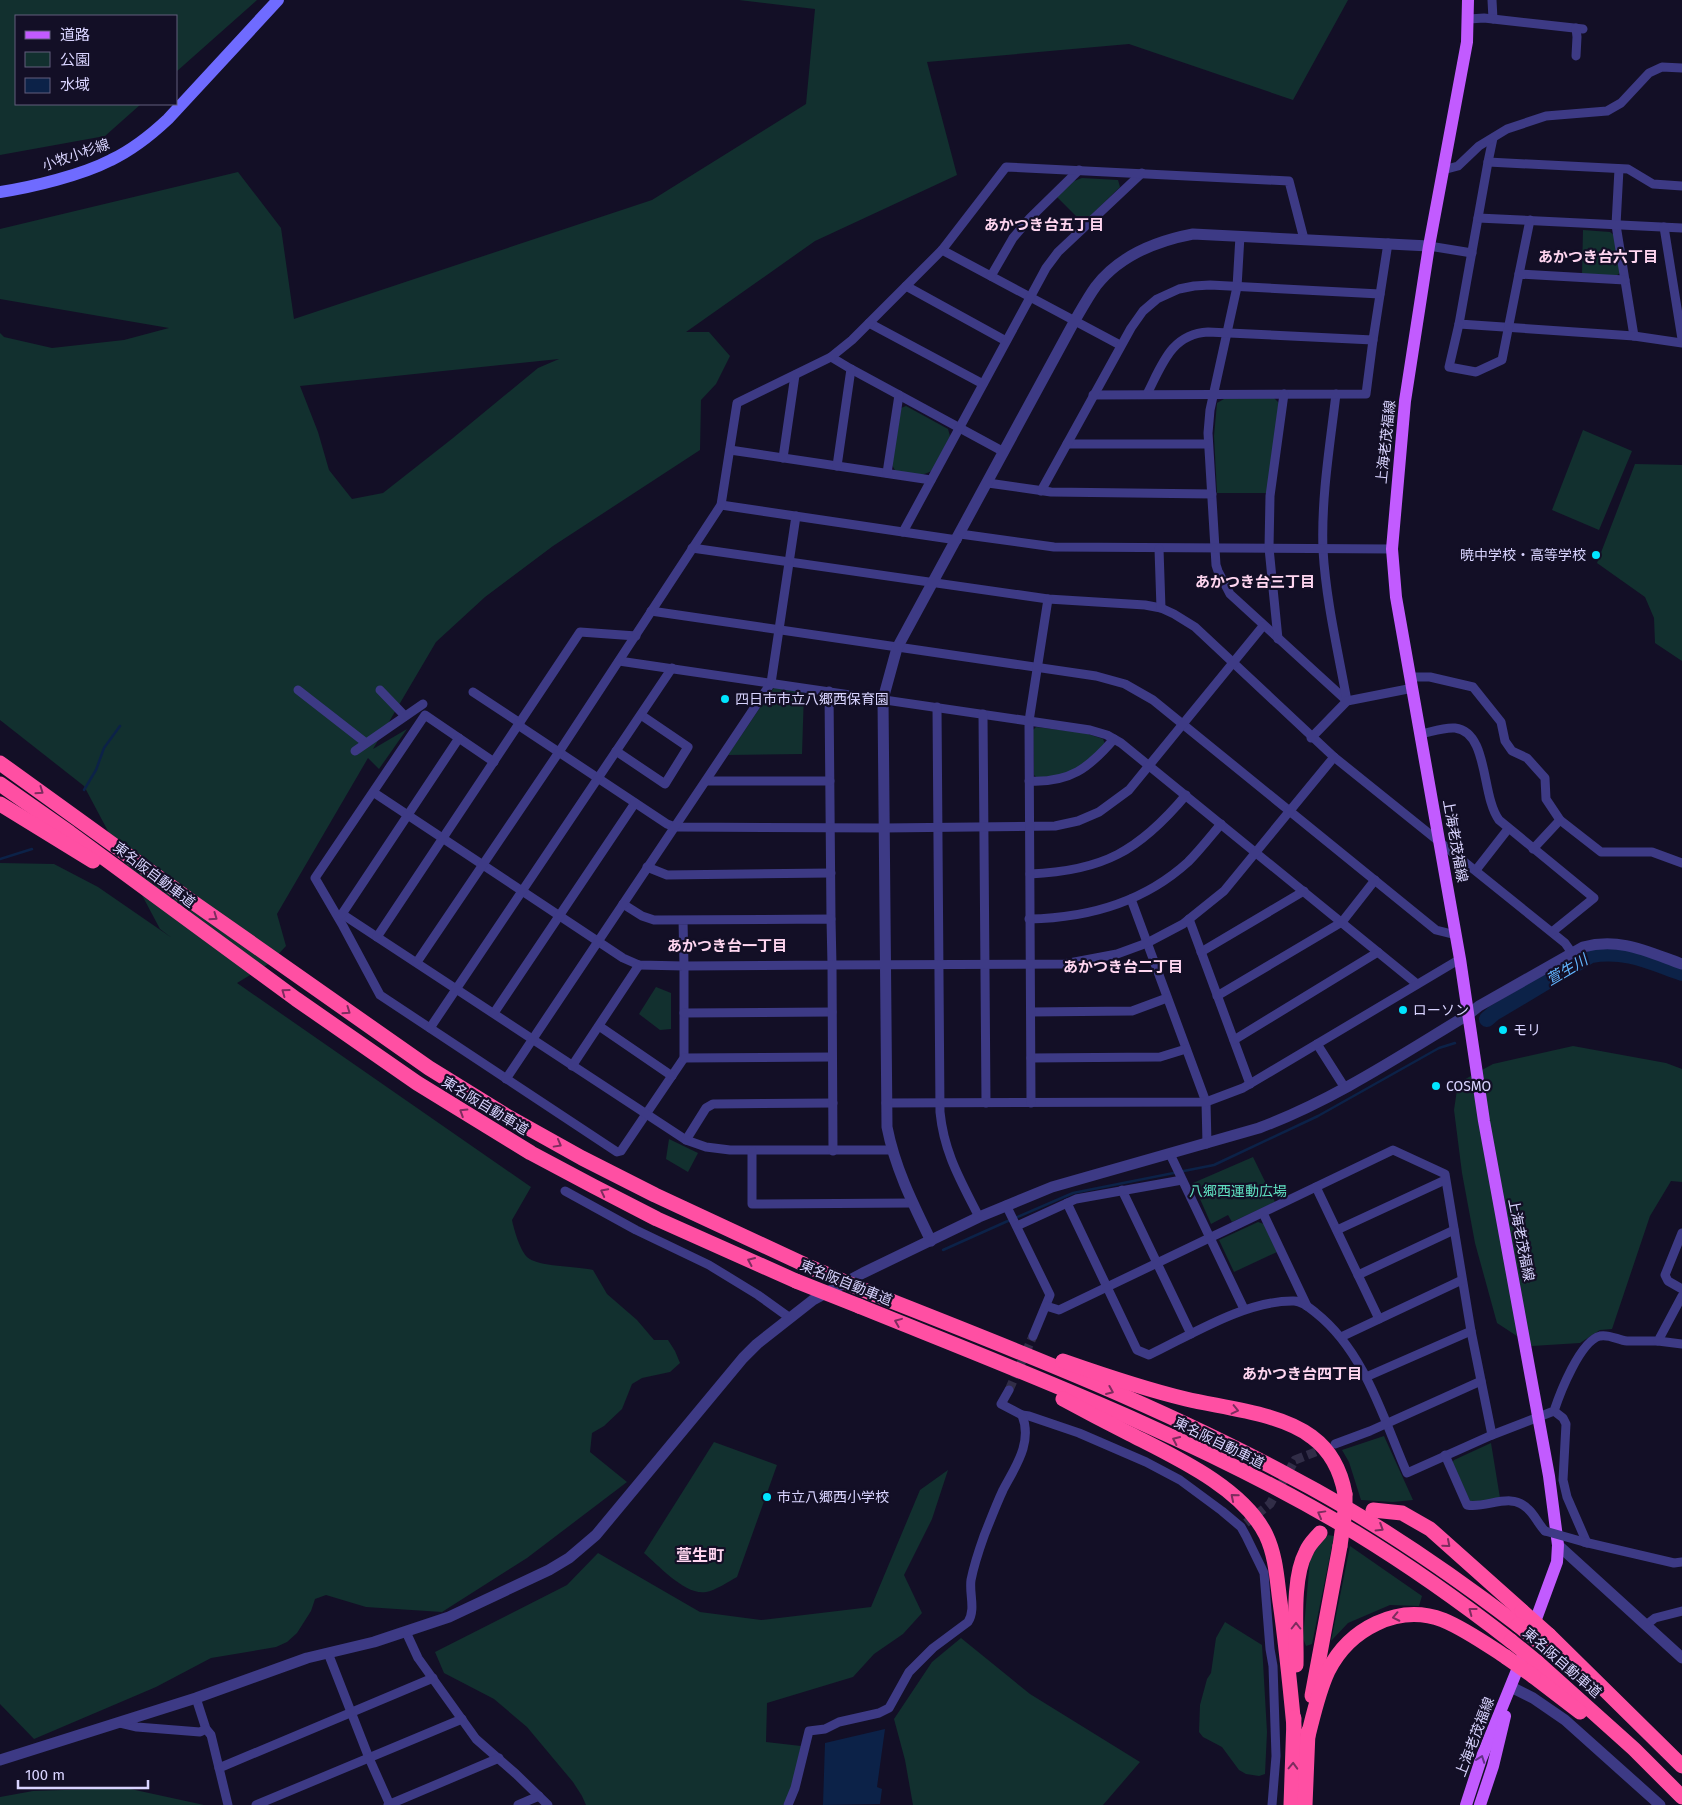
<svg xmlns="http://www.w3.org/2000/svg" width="1682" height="1805" font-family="'Fira Sans','Noto Sans JP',sans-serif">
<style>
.green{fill:#12302f;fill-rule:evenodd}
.water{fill:#0c2248}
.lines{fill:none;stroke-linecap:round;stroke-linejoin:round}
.stream{stroke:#0c2248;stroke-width:2.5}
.river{stroke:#0c2248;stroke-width:16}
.minor-tunnel{stroke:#312d47;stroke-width:9;stroke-dasharray:9 4.5;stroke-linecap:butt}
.minor{stroke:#3d3a85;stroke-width:9}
.tertiary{stroke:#3d3a85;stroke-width:11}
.secondary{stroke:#6f6bff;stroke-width:12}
.primary{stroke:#c25bff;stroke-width:12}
.motorway{stroke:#ff4fa3;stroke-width:15}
.minor-bridge{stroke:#3d3a85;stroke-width:9}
.motorway-bridge{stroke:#ff4fa3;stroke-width:15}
.oneway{stroke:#7d2c5e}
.oneway2{stroke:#623188}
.poi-dot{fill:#00e5ff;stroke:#130f26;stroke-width:2}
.labels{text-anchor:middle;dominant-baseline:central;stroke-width:4.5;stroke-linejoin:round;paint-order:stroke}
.street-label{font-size:14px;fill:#d9d4ff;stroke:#130f26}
.poi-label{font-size:14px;fill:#d9d4ff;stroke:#130f26;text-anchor:start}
.park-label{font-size:14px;fill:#5fe0c0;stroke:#130f26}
.neighbourhood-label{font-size:15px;font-weight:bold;fill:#ffd6f0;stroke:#130f26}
.water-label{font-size:15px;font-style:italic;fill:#62b6ff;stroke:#130f26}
.quarter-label{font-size:16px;font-weight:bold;fill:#ffd6f0;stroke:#130f26}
</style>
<rect width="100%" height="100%" fill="#130f26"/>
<!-- green -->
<g class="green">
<polygon points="0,0 257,0 176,72 176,16 16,16 16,104 141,104 105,136 0,155"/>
<path d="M 739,0 L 1348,0 L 1293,100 L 1129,44 L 927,62 L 957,175 L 815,241 L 686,332 L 709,332 L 730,356 L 716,384 L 701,400 L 700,450 L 553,546 L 485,597 L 436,642 L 373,749 L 407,729 L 379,769 L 368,758 L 277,914 L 286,946 L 270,963 L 237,983 L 531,1187 L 512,1220 C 514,1230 520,1250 527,1257 C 537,1267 577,1266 593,1270 L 607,1294 L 637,1320 L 654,1340 L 668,1340 L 675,1351 L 680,1363 L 670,1372 L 642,1378 L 632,1384 L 622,1409 L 604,1426 L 592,1433 L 590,1452 L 627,1482 L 527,1558 L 442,1612 L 366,1607 L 326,1595 L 315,1599 L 311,1611 L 297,1633 L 287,1642 L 276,1647 L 211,1658 L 156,1687 L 34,1739 L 0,1704 L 0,863 L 54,864 L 98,887 L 172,938 L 160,929 L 84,786 L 0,720 L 0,333 L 4,337 L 52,348 L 124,340 L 169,328 L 0,299 L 0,229 L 238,172 L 281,228 L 294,319 L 652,200 L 806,104 L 815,9 ZM 559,359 L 538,368 L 453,438 L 383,493 L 352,499 L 329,470 L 318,432 L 300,386 Z"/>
<polygon points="1082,178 1118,180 1120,187 1083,223 1057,197 1074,181"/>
<polygon points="1583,230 1610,232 1615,236 1621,272 1616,276 1582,274"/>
<polygon points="1274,398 1279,403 1267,493 1217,493 1214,436 1217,403 1224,399"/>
<polygon points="906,406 948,429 950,436 932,471 922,475 896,472 892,465 901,408"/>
<polygon points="1583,430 1632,451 1599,530 1552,510"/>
<polygon points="1635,464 1682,465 1682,661 1655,643 1654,618 1645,597 1597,563"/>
<polygon points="775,687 804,692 802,754 728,755 772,690"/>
<polygon points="1036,727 1085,733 1103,739 1105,744 1086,763 1068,774 1037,778 1034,775 1033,730"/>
<polygon points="656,987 671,993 671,1029 660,1030 639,1014"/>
<polygon points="1573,1046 1666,1063 1682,1069 1682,1182 1671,1181 1650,1216 1612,1329 1600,1330 1580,1343 1532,1346 1497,1323 1475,1243 1462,1173 1454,1110 1458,1083 1493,1064"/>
<polygon points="669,1139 698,1153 688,1172 666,1159"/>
<polygon points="1253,1157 1275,1202 1232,1222 1228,1215 1211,1224 1193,1183"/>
<polygon points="1258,1222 1264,1224 1277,1252 1234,1272 1219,1240"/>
<polygon points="1384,1436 1413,1500 1393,1502 1361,1500 1349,1462 1342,1450"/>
<path d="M 714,1442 L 777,1465 L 737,1577 C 729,1581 715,1591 706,1592 C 686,1596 658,1565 644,1553 Z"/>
<polygon points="1491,1443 1500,1498 1475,1503 1470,1501 1452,1463 1454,1460"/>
<polygon points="948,1470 932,1519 904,1575 922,1613 903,1634 874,1654 853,1677 767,1703 766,1742 801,1746 791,1791 783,1805 586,1805 582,1796 573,1782 527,1727 494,1699 444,1673 435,1652 567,1585 598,1553 700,1612 761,1620 871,1607 920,1490"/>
<polygon points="1328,1535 1334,1536 1312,1644 1306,1646 1303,1638 1310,1559 1323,1539"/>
<polygon points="1350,1546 1422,1596 1419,1606 1390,1605 1348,1623 1331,1641"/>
<polygon points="1225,1622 1262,1645 1267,1732 1265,1774 1259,1776 1246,1774 1239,1770 1222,1747 1203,1737 1199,1732 1200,1705 1207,1679 1211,1673 1216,1638"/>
<polygon points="961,1638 1030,1694 1140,1762 1103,1805 913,1805 905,1760 894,1719 932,1662"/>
<polygon points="126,1788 204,1805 0,1805 0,1797 33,1791"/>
</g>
<!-- water -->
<polygon class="water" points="885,1729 877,1787 882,1789 880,1804 823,1805 825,1743"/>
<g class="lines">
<!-- stream -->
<g class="stream">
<polyline points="84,790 96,770 104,748 120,726"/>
<polyline points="0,859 32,849"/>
<polyline points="1015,1218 1073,1193 1214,1165 1318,1116 1439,1048 1455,1043"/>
<polyline points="943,1250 1010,1220"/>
</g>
<!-- river -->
<path class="river" d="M 1487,1019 L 1494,1013 L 1591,955 C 1626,949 1650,962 1682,973"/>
<!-- minor-tunnel -->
<g class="minor-tunnel">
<polyline points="1009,1390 1033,1336"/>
<polyline points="1246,1523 1270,1504 1295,1460 1328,1447"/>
</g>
<!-- minor -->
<g class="minor">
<polyline points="1492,0 1493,19"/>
<polyline points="1469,19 1484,18 1583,29"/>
<polyline points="1576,28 1577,37 1576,56"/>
<polyline points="1488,162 1493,138"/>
<polyline points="1619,169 1616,225 1634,336"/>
<polyline points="1443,170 1458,166 1479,146 1507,129 1546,116 1607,111 1621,103 1649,73 1662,67 1682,68"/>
<polyline points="1682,186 1653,184 1628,169 1488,162 1459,324 1634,336 1682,343"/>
<polyline points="1478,218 1682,228"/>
<polyline points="1664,227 1682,339"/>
<polyline points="1240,236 1237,287 1210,410 1208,433 1216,565 1218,571 1230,594 1347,701"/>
<polyline points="1429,246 1472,253"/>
<polyline points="942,250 1120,345"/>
<polyline points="1519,274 1530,220"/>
<polyline points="991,276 1013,238 1030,218 1079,170"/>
<polyline points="906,286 1006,341"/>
<polyline points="869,323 983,384"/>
<polyline points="1459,324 1449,367 1476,372 1502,360 1519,274 1625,280"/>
<polyline points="831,357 851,369 1004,452"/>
<path d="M 1147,394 C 1162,365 1171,334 1208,332 L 1373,340 L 1388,243"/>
<path d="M 1336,394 C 1330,445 1321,498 1323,550 C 1326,601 1338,651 1347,701"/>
<polyline points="1093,395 1366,394 1373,340"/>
<polyline points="1067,444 1208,444"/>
<polyline points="730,450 931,480"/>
<polyline points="783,458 795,375"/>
<polyline points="837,466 851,369"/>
<polyline points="887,473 899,395"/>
<polyline points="988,483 1051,492 1212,494"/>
<polyline points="1041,491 1131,328 1143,311 1157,299 1179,289 1194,286 1210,285 1380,294"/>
<polyline points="721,505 957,540"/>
<polyline points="903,532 1046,268 1058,252 1142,173"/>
<polyline points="960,534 1054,547 1392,549"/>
<polyline points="692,548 1048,599 1145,605 1161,608 1174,614 1195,627 1334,757 1565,943 1572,953"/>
<polyline points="1159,549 1161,608"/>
<polyline points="651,611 1096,676 1125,684 1153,700 1436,930 1456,935"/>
<polyline points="1278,639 1269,548 1270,496 1284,394"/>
<polyline points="619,661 1090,730 1107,735 1121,743 1417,984"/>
<polyline points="1410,677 1430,677 1473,687 1501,722 1505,741 1512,751 1527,758 1545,778 1546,799 1560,820 1601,852 1652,852 1682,863"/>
<polyline points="298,690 366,743"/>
<polyline points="380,690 405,716"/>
<polyline points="829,691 831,919"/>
<polyline points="473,692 520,723"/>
<path d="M 937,707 L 940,1112 C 944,1153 961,1181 979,1217"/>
<polyline points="983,714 986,1103"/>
<polyline points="518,725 667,824 675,827 884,828 1055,826 1078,821 1099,812 1129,790 1263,626"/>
<path d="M 1421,734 C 1431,732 1444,727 1455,728 C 1489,732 1481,796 1499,820 L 1594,898 L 1552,932"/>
<polyline points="1311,738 1347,701 1413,688"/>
<polyline points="355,751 423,704"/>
<polyline points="616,751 665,784 688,747 641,715"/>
<polyline points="707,781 830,781"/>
<path d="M 1029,781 C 1070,783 1089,768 1114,739"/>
<polyline points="373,792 623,958 639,965 684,966 684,1058 621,1151 617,1152 380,995 343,926 315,878 425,715 494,762"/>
<polyline points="1533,849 1560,820"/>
<polyline points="647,867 667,875 831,873"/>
<polyline points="1476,870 1508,829"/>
<path d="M 1030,874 C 1103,871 1139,851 1186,795"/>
<polyline points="1131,899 1206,1102 1207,1144"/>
<polyline points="623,904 642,916 654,920 831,919 832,965 684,966 683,920"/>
<polyline points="342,914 686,1140 706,1147 730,1150 892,1150"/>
<polyline points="339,915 342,914 459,738"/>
<path d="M 1029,919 C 1088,918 1144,902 1188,862 C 1200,850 1210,837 1221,824"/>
<polyline points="1189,919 1250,1084"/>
<polyline points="377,937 580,632 636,636"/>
<polyline points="1201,952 1304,891"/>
<polyline points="417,962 559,752 721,505 737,403 831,357 852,340 942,250 1006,167 1289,181 1304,239"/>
<polyline points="1217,996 1342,922 1375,880"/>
<polyline points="1031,1012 1132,1011 1167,998"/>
<polyline points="494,1013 635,803"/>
<polyline points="684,1013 832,1012"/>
<polyline points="599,1026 672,1076"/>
<polyline points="430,1028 672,668"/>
<polyline points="1234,1040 1378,952"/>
<polyline points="1317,1044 1345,1088"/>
<polyline points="684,1058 832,1057"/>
<polyline points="1031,1058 1160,1057 1186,1049"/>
<polyline points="572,1066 639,965"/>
<polyline points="506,1079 771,683 796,516"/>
<polyline points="886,1103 1206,1102 1243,1088 1460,959"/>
<polyline points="1031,1103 1029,721 1048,599"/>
<polyline points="686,1140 706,1108 713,1104 833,1103"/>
<polyline points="752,1151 752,1204 912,1203"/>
<polyline points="833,1151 832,965 1064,964 1117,954 1147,943 1183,924 1224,891 1334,757"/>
<polyline points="1170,1154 1244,1309"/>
<polyline points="1316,1187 1379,1319"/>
<polyline points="1122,1190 1191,1334"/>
<polyline points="565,1191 636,1230 709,1265 758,1295 790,1318"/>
<path d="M 1067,1203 L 1137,1350 L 1149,1355 C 1191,1335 1246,1300 1294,1301 C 1302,1301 1310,1308 1316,1313 C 1365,1352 1383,1418 1407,1473 L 1492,1435 L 1554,1411 C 1560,1393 1580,1341 1600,1336 C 1609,1334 1618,1340 1627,1341 C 1637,1341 1648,1341 1658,1341 L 1682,1296"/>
<polyline points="1006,1205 1050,1295 1033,1336"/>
<polyline points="1263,1213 1307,1306"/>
<polyline points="1017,1226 1076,1199 1182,1180"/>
<polyline points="1337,1230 1445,1180"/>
<polyline points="1682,1233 1665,1275 1668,1281 1682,1289"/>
<polyline points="1358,1275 1454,1230"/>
<polyline points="1046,1306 1059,1310 1393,1150 1445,1174 1471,1331 1492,1435"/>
<polyline points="1341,1337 1462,1280"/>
<polyline points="1658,1341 1682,1344"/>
<polyline points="1366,1377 1471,1331"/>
<polyline points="1009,1390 1001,1404 1022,1415 1029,1416 1079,1433 1146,1462 1180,1480 1222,1511 1241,1527 1246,1536 1264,1573 1270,1649 1273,1666 1276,1756 1272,1805"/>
<polyline points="1554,1411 1563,1418 1566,1424 1563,1480 1567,1497 1587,1543"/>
<polyline points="1335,1444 1370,1431 1481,1381"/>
<path d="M 1445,1455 L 1467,1505 C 1487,1509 1511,1491 1528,1509 C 1535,1515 1538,1524 1545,1531"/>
<polyline points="1584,1542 1674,1563 1682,1562"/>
<polyline points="1646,1625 1655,1618 1682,1611"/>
<polyline points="406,1632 418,1658 476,1739 516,1774 548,1805"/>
<polyline points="328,1653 369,1758 390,1805"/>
<polyline points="196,1698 206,1729 211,1735 228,1805"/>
<polyline points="120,1723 137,1727 200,1732 206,1729"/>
<polyline points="219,1768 433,1678"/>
<polyline points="256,1805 462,1719"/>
<polyline points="388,1805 499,1758"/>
<polyline points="518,1805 539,1796"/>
<path d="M 788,1805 L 795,1788 L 809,1731 L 825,1729 L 839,1722 L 879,1713 L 889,1708 L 909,1672 L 933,1648 L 968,1622 C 976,1609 969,1594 971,1580 C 974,1565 979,1550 984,1536 C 990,1521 996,1505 1003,1490 C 1015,1467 1033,1443 1022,1415"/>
</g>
<!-- tertiary -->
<g class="tertiary">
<path d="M 931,1241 C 913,1204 895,1168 887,1127 L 883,699 L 897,648 L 1074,322 C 1081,310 1088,297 1096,286 C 1120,255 1156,241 1193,234 L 1429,246"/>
<polyline points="1558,1545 1682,1658"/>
<polyline points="1511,1687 1533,1698 1565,1720 1660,1805"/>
<path d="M 0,1760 L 196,1698 L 307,1658 L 374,1642 L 449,1617 L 549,1570 L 569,1558 L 596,1535 L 743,1358 L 757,1344 L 813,1300 L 863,1273 L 979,1217 L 1052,1187 L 1259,1128 C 1334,1100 1401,1055 1469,1014 L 1479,1006 L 1583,947 C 1620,937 1648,952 1682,964"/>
</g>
<!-- secondary -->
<path class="secondary" d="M 0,192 C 33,187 82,175 111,160 C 132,150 151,135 168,119 L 278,0"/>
<!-- primary -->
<g class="primary">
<polyline points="1468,0 1467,42 1429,246 1405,401 1392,549 1396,597 1460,959 1484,1121 1549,1476 1558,1545 1557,1562 1532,1630"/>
<polyline points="1466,1805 1481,1759 1522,1658"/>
<polyline points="1480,1805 1493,1766 1505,1716"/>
</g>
<!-- motorway -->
<g class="motorway">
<polyline points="0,763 194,903 429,1068 505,1115 582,1158 655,1195 812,1268"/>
<polyline points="0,784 70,833 296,999 417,1083 531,1153 593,1186 657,1219 796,1281"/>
<polyline points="0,804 93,861"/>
<path d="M 871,1293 C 1013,1349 1158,1405 1293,1478 C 1373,1520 1446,1570 1518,1625"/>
<path d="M 859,1306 C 1027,1374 1200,1439 1356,1533 C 1410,1566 1461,1602 1511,1641"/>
<path d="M 1063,1361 C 1103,1375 1144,1389 1186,1399 C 1224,1408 1281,1413 1312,1437 C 1331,1451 1341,1472 1345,1494"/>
<path d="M 1063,1399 C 1085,1411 1108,1423 1130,1434 C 1175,1457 1243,1488 1266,1535 C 1276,1556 1277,1580 1280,1602 C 1286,1644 1290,1685 1294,1727"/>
<polyline points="1373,1510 1402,1513 1430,1529 1522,1611"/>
<polyline points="1549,1635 1682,1766"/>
<polyline points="1537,1662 1634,1749 1682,1797"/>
<path d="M 1296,1665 C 1297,1633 1291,1580 1306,1552 C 1309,1544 1315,1539 1320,1533"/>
<polyline points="1533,1676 1580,1712"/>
<polyline points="1312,1696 1340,1546"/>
<path d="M 1307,1740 C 1313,1717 1318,1692 1328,1671 C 1349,1629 1398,1603 1443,1620 C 1465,1629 1486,1644 1506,1657"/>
<polyline points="1291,1805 1294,1718"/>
<polyline points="1305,1805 1308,1732"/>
</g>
<!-- minor-bridge -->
<polyline class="minor-bridge" points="1545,1531 1584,1542"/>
<!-- motorway-bridge -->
<g class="motorway-bridge">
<polyline points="812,1268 871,1293"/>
<polyline points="796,1281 859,1306"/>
<polyline points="1340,1546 1345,1511 1345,1494"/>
<polyline points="1522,1611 1549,1635"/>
<polyline points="1518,1625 1545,1647"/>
<polyline points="1511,1641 1537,1662"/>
<polyline points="1506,1657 1533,1676"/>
</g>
</g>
<!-- one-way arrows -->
<defs><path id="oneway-chevron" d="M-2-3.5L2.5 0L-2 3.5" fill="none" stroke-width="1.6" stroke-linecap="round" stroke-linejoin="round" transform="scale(1.25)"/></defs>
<g class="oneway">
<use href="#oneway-chevron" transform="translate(40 791) rotate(35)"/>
<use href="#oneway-chevron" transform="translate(214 917) rotate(35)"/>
<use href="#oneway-chevron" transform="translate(285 992) rotate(-144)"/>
<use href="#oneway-chevron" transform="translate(347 1011) rotate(35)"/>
<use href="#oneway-chevron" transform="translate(463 1112) rotate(-148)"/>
<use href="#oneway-chevron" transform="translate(558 1144) rotate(29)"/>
<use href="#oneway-chevron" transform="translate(604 1192) rotate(-153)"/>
<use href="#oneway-chevron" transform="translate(751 1261) rotate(-156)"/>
<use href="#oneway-chevron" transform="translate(898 1322) rotate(-158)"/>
<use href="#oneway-chevron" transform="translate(1110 1391) rotate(23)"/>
<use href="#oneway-chevron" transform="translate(1235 1410) rotate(13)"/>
<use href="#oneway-chevron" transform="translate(1176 1440) rotate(-155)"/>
<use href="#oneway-chevron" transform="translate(1234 1497) rotate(-140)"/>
<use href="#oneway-chevron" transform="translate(1321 1514) rotate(-151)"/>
<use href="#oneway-chevron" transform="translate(1380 1528) rotate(32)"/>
<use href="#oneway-chevron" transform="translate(1447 1544) rotate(41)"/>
<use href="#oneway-chevron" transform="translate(1472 1611) rotate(-143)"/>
<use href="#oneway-chevron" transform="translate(1396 1617) rotate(168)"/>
<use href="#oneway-chevron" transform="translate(1296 1626) rotate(-90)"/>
<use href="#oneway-chevron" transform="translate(1293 1766) rotate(-88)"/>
</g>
<use class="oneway2" href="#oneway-chevron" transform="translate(1481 1759) rotate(-70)"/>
<!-- markers -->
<g class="poi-dot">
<circle cx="1596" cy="555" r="5"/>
<circle cx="725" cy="699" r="5"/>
<circle cx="1403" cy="1010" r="5"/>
<circle cx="1503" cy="1030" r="5"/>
<circle cx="1436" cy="1086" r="5"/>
<circle cx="767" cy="1497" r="5"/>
</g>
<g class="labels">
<!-- street labels -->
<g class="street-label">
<text transform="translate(76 155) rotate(-19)">小牧小杉線</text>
<text transform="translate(1386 442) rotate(-84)">上海老茂福線</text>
<text transform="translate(1455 841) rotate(80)">上海老茂福線</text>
<text transform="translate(154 875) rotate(37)">東名阪自動車道</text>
<text transform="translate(485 1106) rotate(31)">東名阪自動車道</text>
<text transform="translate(1521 1240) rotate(79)">上海老茂福線</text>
<text transform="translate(846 1283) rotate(22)">東名阪自動車道</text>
<text transform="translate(1219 1443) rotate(26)">東名阪自動車道</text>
<text transform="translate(1562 1663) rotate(41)">東名阪自動車道</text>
<text transform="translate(1475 1737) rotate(-69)">上海老茂福線</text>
</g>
<!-- poi labels -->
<g class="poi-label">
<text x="1586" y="555" text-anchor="end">暁中学校・高等学校</text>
<text x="735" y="699">四日市市立八郷西保育園</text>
<text x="1413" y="1010">ローソン</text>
<text x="1513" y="1030">モリ</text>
<text x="1446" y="1086">COSMO</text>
<text x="777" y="1497">市立八郷西小学校</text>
</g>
<!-- park labels -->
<g class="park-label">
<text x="1238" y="1191">八郷西運動広場</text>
</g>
<!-- neighbourhood labels -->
<g class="neighbourhood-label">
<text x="1044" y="225">あかつき台五丁目</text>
<text x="1598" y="257">あかつき台六丁目</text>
<text x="1255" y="582">あかつき台三丁目</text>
<text x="727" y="946">あかつき台一丁目</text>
<text x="1123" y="967">あかつき台二丁目</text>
<text x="1302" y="1374">あかつき台四丁目</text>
</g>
<!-- water labels -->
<g class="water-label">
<text transform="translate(1567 970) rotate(-31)">萱生川</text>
</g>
<!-- quarter labels -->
<g class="quarter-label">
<text x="700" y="1555">萱生町</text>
</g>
</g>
<!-- legend -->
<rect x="15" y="15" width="162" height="90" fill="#130f26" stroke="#625e7d"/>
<rect x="25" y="31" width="25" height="8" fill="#c25bff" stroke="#625e7d"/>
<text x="60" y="40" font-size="15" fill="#d9d4ff">道路</text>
<rect x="25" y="52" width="25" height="15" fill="#12302f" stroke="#625e7d"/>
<text x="60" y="65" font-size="15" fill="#d9d4ff">公園</text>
<rect x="25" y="78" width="25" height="15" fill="#0c2248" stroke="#625e7d"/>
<text x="60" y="90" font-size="15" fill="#d9d4ff">水域</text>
<!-- scale -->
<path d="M18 1780v8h130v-8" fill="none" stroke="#d9d4ff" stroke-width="2.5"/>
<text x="25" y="1780" font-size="15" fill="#d9d4ff" stroke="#130f26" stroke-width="4" paint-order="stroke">100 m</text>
</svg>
